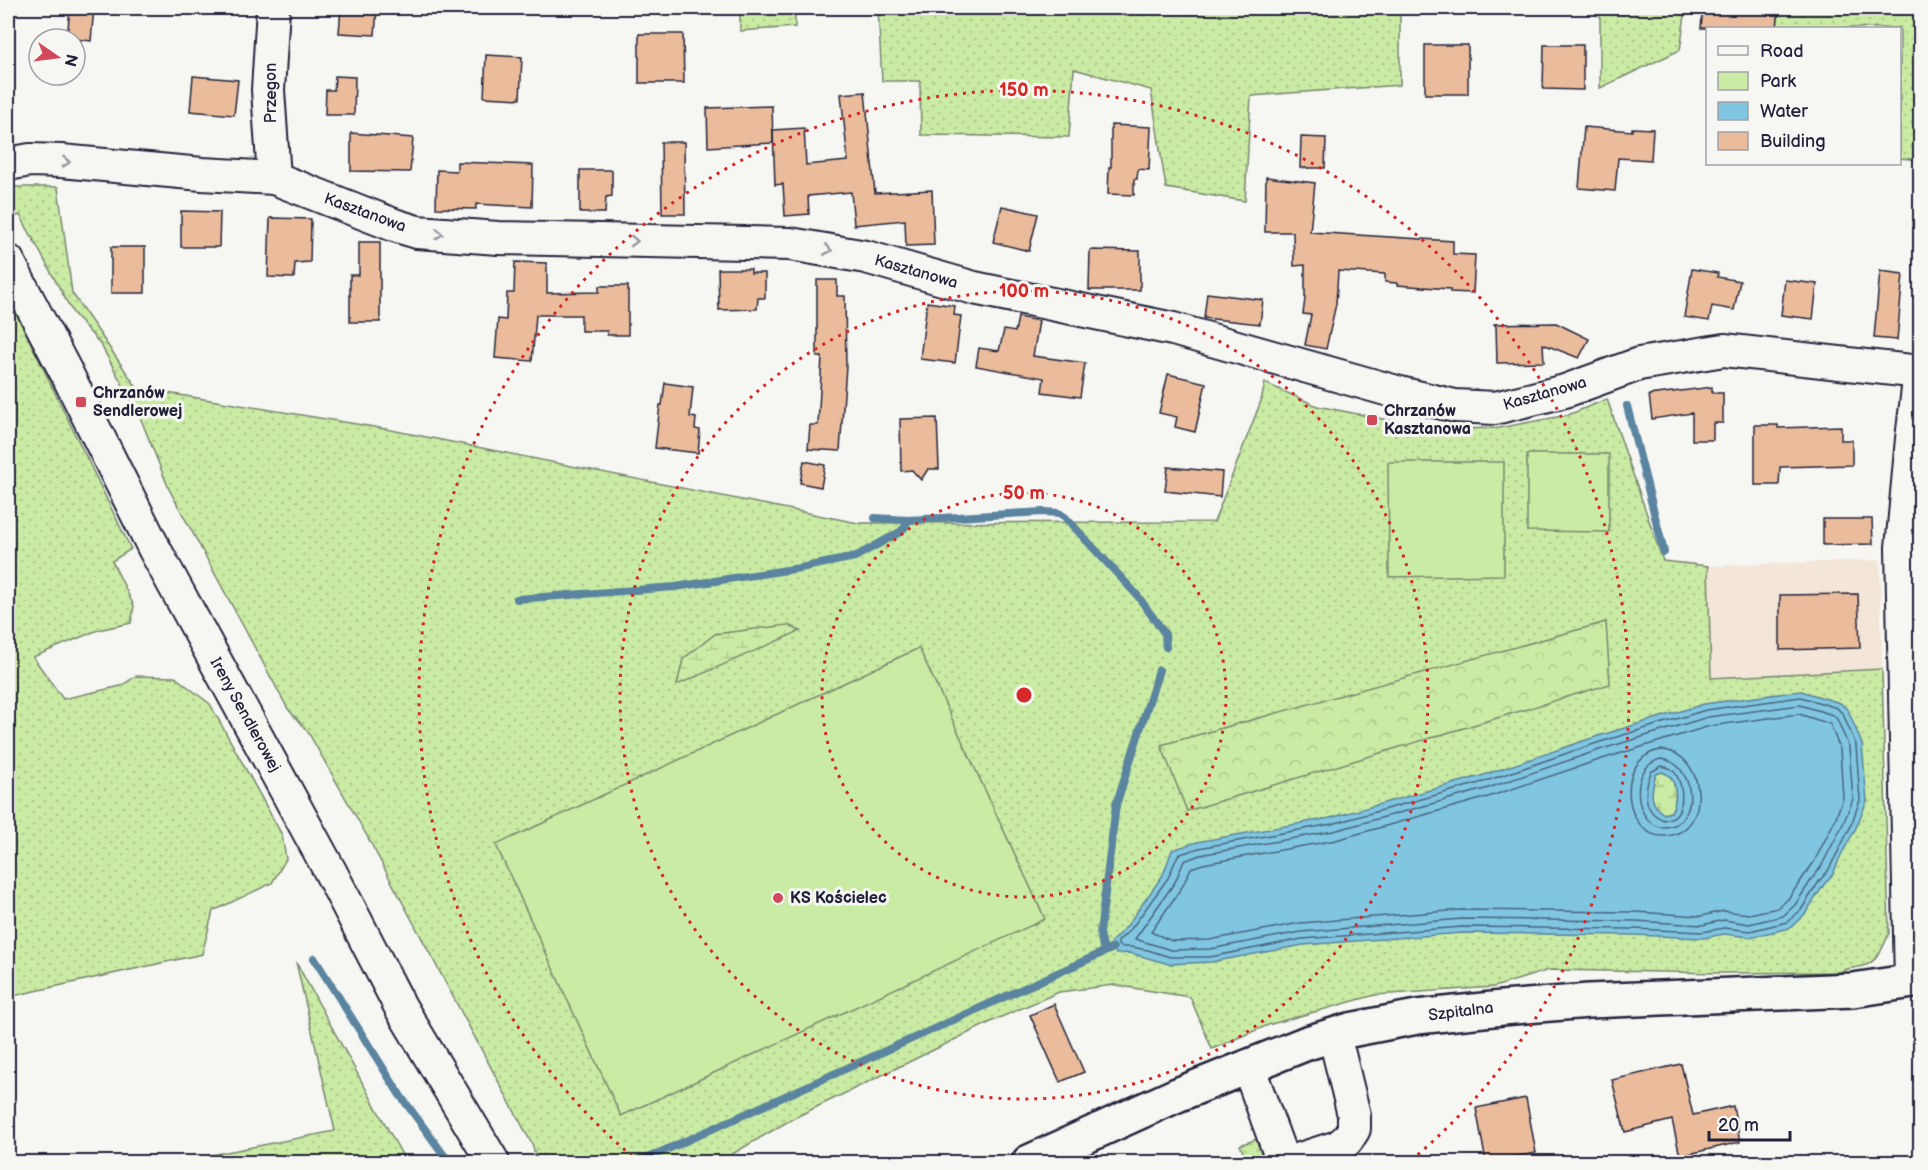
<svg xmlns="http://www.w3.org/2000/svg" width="1928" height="1170" font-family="'Balsamiq Sans',sans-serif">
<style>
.built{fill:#f3e5d8}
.grass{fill:url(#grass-dots);stroke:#76866f;stroke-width:1.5}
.forest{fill:url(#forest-crowns);stroke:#76866f;stroke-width:1.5}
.wetland{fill:url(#wetland-marsh);stroke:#76866f;stroke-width:1.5}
.park{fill:#caeba3;stroke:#76866f;stroke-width:1.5}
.water{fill:#80c6e1;stroke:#5a849f;stroke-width:1.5;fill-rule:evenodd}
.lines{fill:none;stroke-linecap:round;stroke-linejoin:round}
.shore{stroke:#48647d;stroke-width:1.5}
.stream{stroke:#5a849f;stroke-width:8}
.building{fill:#ebbc9b;stroke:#22223b;stroke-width:1.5}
.street-casing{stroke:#22223b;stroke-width:36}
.secondary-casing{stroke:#22223b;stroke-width:38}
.street{stroke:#f6f6f2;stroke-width:32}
.secondary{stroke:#f6f6f2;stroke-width:33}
.oneway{stroke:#9797a0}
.ring{fill:none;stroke:#d62828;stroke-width:3;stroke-dasharray:3 6}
.poi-dot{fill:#d1495b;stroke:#f6f6f2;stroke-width:2}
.labels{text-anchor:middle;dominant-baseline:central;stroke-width:6;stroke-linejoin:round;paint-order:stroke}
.street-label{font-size:16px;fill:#22223b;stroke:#f6f6f2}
.poi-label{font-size:16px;font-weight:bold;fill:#22223b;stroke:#f6f6f2;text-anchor:start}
.centre{fill:#d62828;stroke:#f6f6f2;stroke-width:3}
.ring-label{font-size:18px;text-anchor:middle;font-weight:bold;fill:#d62828;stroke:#f6f6f2;stroke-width:6;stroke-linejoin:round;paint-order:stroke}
</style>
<defs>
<pattern id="grass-dots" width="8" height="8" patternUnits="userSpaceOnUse" patternTransform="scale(1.5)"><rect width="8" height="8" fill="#caeba3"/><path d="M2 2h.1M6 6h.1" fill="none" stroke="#adc98d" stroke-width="1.8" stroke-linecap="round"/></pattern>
<pattern id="forest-crowns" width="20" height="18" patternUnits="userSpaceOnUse" patternTransform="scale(1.5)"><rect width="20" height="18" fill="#caeba3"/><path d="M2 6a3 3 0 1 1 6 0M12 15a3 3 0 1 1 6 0" fill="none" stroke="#adc98d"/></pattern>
<pattern id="wetland-marsh" width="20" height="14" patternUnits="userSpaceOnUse" patternTransform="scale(1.5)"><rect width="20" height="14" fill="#caeba3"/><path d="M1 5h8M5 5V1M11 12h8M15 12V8" fill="none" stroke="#adc98d"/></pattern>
</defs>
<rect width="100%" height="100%" fill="#f6f6f2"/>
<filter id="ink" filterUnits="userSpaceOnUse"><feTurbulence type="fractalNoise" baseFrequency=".0167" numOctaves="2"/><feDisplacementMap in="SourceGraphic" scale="12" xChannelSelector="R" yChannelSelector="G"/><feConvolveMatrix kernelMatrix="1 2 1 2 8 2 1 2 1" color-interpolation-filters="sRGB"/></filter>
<g filter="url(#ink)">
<!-- built -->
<polygon class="built" points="1880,560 1882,669 1711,679 1708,566"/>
<!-- grass -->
<g class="grass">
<polygon points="740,8 795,8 795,27 740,31"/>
<polygon points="878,8 1400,8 1400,85 1251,96 1245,201 1166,188 1151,90 1074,69 1069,137 921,135 920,81 882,81"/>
<polygon points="1600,8 1686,8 1680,50 1600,88"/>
<polygon points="1778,8 1920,8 1920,160 1900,158 1900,28 1777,28"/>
<path d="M 10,187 L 58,187 L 72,293 L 137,388 L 386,429 L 858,523 L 1214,522 L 1261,401 L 1265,383 L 1317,406 L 1398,422 L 1408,430 L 1499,428 L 1568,415 L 1607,399 L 1663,561 L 1708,566 L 1711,678 L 1882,669 L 1889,933 C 1884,946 1877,963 1863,966 C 1854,969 1847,967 1840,972 L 1723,973 L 1549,970 L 1494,987 L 1375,995 L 1268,1025 L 1212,1049 L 1190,997 L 1114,985 L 1059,992 L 999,1018 L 792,1119 L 719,1162 L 536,1162 L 533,1146 L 367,836 L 308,732 L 288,709 L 169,489 L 140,417 L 101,345 L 73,313 L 20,215 L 10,219 L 8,210 Z"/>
<polygon points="8,296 131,549 112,561 134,606 131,623 98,630 33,657 63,699 121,686 136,676 175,677 210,704 282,835 286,859 272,883 213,911 202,954 8,997"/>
<polygon points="296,962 406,1162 175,1162 335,1131"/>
<polygon points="1260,1138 1269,1162 1247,1162 1240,1145"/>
</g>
<!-- forest -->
<polygon class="forest" points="1606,622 1610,684 1187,811 1161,745"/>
<!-- wetland -->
<g class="wetland">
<polygon points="788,625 800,631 677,685 683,659 715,634"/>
<path d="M 1662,772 C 1678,776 1678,800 1671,812 L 1663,814 C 1648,804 1651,790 1656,774 Z"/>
</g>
<!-- park -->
<g class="park">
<polygon points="1527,454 1609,454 1609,532 1527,531"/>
<polygon points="1388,462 1504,462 1504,575 1389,577"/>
<polygon points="919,648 1045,919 621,1116 496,845"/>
</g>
<!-- water -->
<path class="water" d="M 1801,691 L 1840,703 L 1848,710 L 1862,744 L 1867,801 L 1855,830 L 1841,855 L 1833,874 L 1825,883 L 1805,914 L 1790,928 L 1750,937 L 1724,934 L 1703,938 L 1634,935 L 1462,933 L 1303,945 L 1211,962 L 1169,964 L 1130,953 L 1116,954 L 1111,942 L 1127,926 L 1163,875 L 1172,850 L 1197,842 L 1330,818 L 1481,776 L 1595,737 L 1704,704 ZM 1662,772 C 1678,776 1678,800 1671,812 L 1664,814 C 1648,804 1651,790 1656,774 Z"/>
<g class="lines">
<!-- shore -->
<g class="shore">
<polygon points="1801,697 1837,708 1843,714 1856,745 1860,800 1850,828 1828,871 1820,880 1801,910 1787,922 1750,931 1724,928 1702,932 1634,929 1462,927 1302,939 1210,957 1170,957 1148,950 1131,947 1121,947 1118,945 1118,941 1131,929 1168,878 1178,855 1199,848 1332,824 1483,782 1597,743 1706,710"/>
<polygon points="1800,705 1833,715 1837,719 1849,747 1853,799 1843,824 1821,867 1814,876 1795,905 1783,916 1749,924 1724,920 1702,925 1635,921 1462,919 1301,932 1210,949 1171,950 1135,939 1175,882 1184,861 1200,855 1334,831 1485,789 1599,750 1708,717"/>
<polygon points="1799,714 1830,724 1840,749 1843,798 1835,820 1814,862 1788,899 1778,908 1749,914 1724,911 1701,916 1635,912 1461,910 1300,923 1209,940 1172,941 1151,932 1182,887 1191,868 1203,864 1336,840 1488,797 1602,759 1710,726"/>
<path d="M 1660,750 C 1706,750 1714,833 1665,836 C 1624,839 1613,759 1660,750 Z"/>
<path d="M 1661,759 C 1695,761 1702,825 1665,827 C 1635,829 1626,767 1661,759 Z"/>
<path d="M 1661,766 C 1664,767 1668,767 1671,769 C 1683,777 1687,809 1673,817 C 1672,818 1665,819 1664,820 C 1642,812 1644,790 1651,772 Z"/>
</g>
<!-- stream -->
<g class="stream">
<polyline points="1627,406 1664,552"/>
<polyline points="875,518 908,520 1043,512 1059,513 1065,517 1137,595 1165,634 1166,647"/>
<polyline points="517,599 675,587 800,568 855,557 900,532 905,527 908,520"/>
<polyline points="1104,952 1100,933 1116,805 1159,670"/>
<polyline points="314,958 400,1095 449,1162"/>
<polyline points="639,1162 1113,948"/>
</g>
</g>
<!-- building -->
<g class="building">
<polygon points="70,8 94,8 91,41 67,38"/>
<polygon points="341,8 377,8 375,35 339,33"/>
<polygon points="1703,8 1779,8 1777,28 1701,28"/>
<polygon points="639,34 683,34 684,83 639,83"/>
<rect x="1425" y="45" width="43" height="49"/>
<polygon points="1544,45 1583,45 1583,90 1543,89"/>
<polygon points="486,55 522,57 520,99 484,97"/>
<polygon points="193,76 238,80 234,115 190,111"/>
<polygon points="335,76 355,77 354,115 325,115 326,90 334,90"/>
<polygon points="865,92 875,193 932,190 934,245 906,246 905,220 854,225 851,192 808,196 809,214 785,216 783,184 775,185 773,130 804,128 806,165 848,161 841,94"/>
<polygon points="772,106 773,143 708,147 707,108"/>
<polygon points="1111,125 1151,127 1149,170 1138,169 1137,179 1134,179 1134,195 1108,194 1109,167 1111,167"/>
<polygon points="1584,127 1632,131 1632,128 1653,129 1651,160 1618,158 1615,191 1579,188"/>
<polygon points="351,133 413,138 410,172 351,171"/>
<polygon points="1301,137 1326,138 1325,168 1300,168"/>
<polygon points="661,142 684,142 685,214 662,214"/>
<polygon points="457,162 533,165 532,207 476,204 476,209 436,208 437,170 457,171"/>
<polygon points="580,170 612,170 612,196 606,197 605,213 580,213"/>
<polygon points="1266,177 1315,183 1310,232 1453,241 1453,254 1475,255 1473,293 1450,292 1450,289 1397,285 1397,283 1385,282 1385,274 1338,271 1336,304 1326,349 1305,345 1311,315 1303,314 1305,299 1305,265 1294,266 1293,232 1265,232"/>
<polygon points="1002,206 1038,214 1029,251 993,242"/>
<polygon points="181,211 220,212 219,247 181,247"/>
<polygon points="270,218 311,219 310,262 295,263 294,278 268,277"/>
<polygon points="359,242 380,242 380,322 350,322 350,275 359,275"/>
<rect x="111" y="247" width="34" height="46"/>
<polygon points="1090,250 1140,251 1140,290 1089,290"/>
<polygon points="515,262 547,263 547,293 599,292 599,286 628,286 628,335 607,335 607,331 581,331 581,315 536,315 532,361 495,358 498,319 506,320 507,293 514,293"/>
<polygon points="718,269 751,269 751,273 765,273 765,298 758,298 757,309 719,310"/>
<polygon points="1692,269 1718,273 1717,277 1740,281 1734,310 1712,306 1709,321 1684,317"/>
<polygon points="1880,271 1903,274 1897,340 1874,338"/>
<polygon points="817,280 837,280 837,296 845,296 846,366 840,451 808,449 810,425 818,425 822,357 817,357"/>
<polygon points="1785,280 1817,284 1813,319 1781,315"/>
<polygon points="1207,293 1263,300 1260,324 1204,318"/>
<polygon points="927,302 955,306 954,315 961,316 955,363 920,359"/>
<polygon points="1018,317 1039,321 1033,356 1085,363 1080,397 1042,392 1044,378 976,366 979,348 999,351 1004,330 1015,332"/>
<polygon points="1556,323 1589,339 1579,358 1543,344 1544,362 1497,363 1496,326 1494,324"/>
<polygon points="1168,374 1206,383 1195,432 1175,427 1177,417 1159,413"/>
<polygon points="665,383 693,387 690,417 696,418 695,429 700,430 698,453 655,448 660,405 662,405"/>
<polygon points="1712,387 1712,393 1723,393 1723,423 1713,423 1713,440 1692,440 1692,413 1652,419 1649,395"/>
<polygon points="937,418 939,469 928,469 921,480 912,470 901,471 900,419"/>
<polygon points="1755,425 1778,425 1778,428 1841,426 1841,440 1852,440 1852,465 1780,467 1779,485 1755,485"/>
<polygon points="804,461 825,465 821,487 800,483"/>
<polygon points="1168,467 1222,472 1220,497 1165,491"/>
<polygon points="1823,519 1872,519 1873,544 1823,545"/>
<polygon points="1858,594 1860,648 1780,650 1780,595"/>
<polygon points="1054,1004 1084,1072 1060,1082 1030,1015"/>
<polygon points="1681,1064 1693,1115 1733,1106 1740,1142 1680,1156 1672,1120 1625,1132 1612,1080"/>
<polygon points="1526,1098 1536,1153 1486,1162 1476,1108"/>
</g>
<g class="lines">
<defs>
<g id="street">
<polyline points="273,8 268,90 274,178"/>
<polyline points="8,164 30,160 61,161 202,174 274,178 394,225 417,232 498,238 790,244 866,257 974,288 1173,329 1400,393 1455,406 1495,408 1565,391 1639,364 1724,350 1920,372"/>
<polyline points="8,261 67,374 155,550 330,871 401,1008 493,1162"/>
<polyline points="1911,982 1902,548 1912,439 1920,372"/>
<polyline points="1248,1066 1283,1162"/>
<polyline points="1291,1162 1338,1147 1347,1140 1354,1129 1354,1115 1339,1054"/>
</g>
<polyline id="secondary" points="1029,1162 1177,1095 1307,1043 1350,1030 1417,1017 1502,1008 1589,1001 1853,990 1920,980"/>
</defs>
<!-- street casing -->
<use href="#street" class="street-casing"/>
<!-- secondary casing -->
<use href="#secondary" class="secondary-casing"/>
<!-- street -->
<use href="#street" class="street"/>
<!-- secondary -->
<use href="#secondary" class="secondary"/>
</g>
<!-- one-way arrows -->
<defs><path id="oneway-chevron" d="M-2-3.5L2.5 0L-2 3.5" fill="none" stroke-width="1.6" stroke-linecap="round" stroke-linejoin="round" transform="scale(1.5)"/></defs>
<g class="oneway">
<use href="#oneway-chevron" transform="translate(66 162) rotate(4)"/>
<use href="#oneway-chevron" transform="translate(439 234) rotate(5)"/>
<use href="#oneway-chevron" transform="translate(634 241) rotate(1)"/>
<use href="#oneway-chevron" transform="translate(828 250) rotate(10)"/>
</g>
</g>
<!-- distance rings -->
<g class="ring">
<circle cx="1024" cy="695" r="202"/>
<circle cx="1024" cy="695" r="404"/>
<path d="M639 1162A605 605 0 1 1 1409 1162"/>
</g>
<!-- markers -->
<g class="poi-dot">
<rect x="75" y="396" width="12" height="12" rx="3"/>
<rect x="1366" y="414" width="12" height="12" rx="3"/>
<circle cx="778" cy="898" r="6"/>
</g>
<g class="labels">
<!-- street labels -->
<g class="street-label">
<text transform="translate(271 93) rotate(-90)">Przegon</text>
<text transform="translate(365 213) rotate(20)">Kasztanowa</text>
<text transform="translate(916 272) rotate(16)">Kasztanowa</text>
<text transform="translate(1545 394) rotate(-16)">Kasztanowa</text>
<text transform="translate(245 715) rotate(61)">Ireny Sendlerowej</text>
<text transform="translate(1461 1012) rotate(-7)">Szpitalna</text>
</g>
<!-- poi labels -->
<g class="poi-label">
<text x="93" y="393">Chrzanów<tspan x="93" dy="18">Sendlerowej</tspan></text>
<text x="1384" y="411">Chrzanów<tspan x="1384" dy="18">Kasztanowa</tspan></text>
<text x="790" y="898">KS Kościelec</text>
</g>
</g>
<circle cx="1024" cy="695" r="9" class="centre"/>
<g class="ring-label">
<text x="1024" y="96">150 m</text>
<text x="1024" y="297">100 m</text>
<text x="1024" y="499">50 m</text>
</g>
<!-- margin -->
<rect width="1928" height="1170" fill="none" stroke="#f6f6f2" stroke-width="30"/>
<rect x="15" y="15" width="1898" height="1140" fill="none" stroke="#22223b" stroke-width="2" filter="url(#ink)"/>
<!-- legend -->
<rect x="1706" y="27" width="195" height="138" fill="#f6f6f2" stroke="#a1a1a9" stroke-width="1.5"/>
<rect x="1718" y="46" width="30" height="9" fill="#f6f6f2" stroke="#a1a1a9" stroke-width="1.5"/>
<text x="1760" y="57" font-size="18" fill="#22223b">Road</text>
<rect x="1718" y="72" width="30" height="18" fill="#caeba3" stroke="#a1a1a9" stroke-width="1.5"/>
<text x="1760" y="87" font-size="18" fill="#22223b">Park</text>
<rect x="1718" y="102" width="30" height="18" fill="#80c6e1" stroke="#a1a1a9" stroke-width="1.5"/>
<text x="1760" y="117" font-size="18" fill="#22223b">Water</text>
<rect x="1718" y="132" width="30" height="18" fill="#ebbc9b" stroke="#a1a1a9" stroke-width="1.5"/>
<text x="1760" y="147" font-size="18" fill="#22223b">Building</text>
<!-- north arrow -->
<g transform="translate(57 57) rotate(104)"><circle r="28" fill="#f6f6f2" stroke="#a1a1a9" stroke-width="1.5"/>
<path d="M0-4.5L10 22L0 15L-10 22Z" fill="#d1495b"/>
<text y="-9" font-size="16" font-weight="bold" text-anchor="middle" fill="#22223b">N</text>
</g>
<!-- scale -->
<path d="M1709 1131v9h81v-9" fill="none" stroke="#22223b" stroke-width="3"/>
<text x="1718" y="1131" font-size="18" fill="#22223b" stroke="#f6f6f2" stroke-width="4.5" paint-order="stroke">20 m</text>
</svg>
